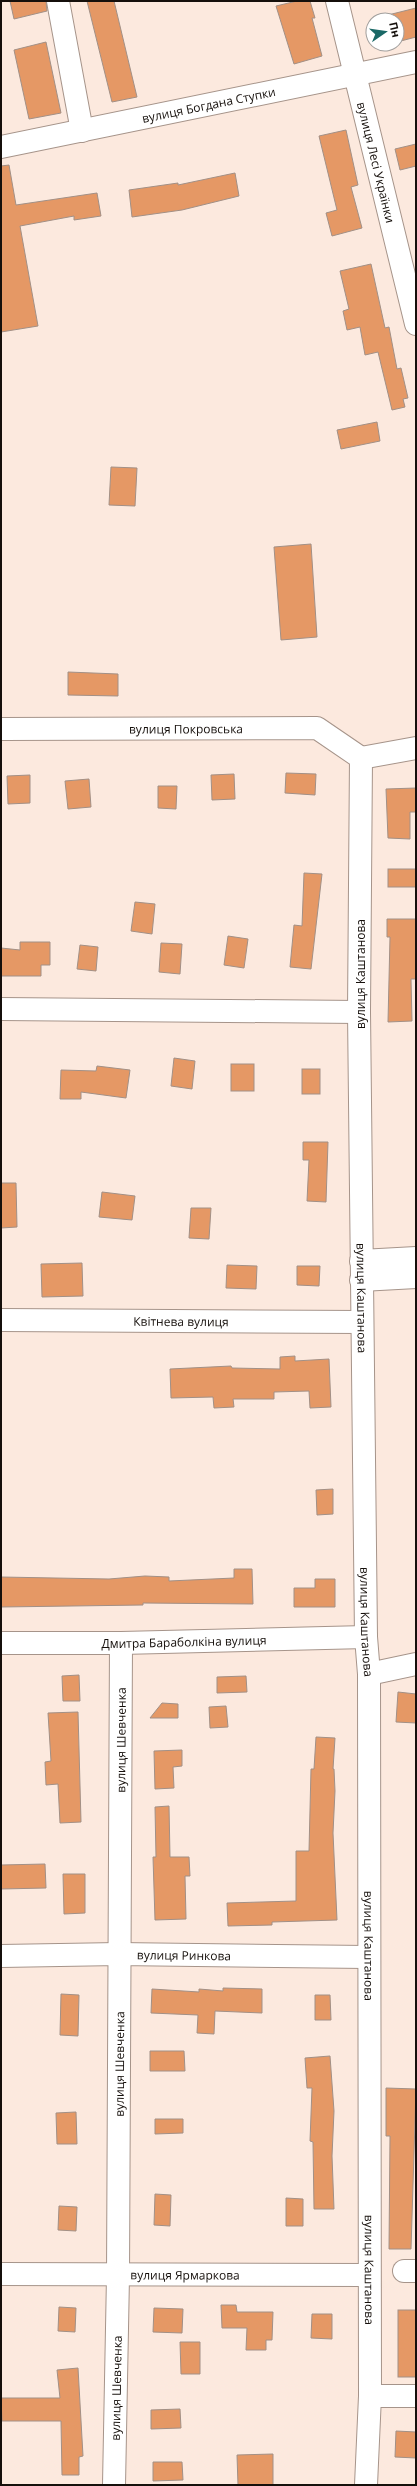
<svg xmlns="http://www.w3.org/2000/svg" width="417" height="2486" font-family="'Open Sans',sans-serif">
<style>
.building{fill:#e59865;stroke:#a29086}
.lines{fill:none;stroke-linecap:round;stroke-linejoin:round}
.minor-casing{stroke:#a6948a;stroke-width:24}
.minor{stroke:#fff;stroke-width:22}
.labels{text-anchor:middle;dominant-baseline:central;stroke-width:3;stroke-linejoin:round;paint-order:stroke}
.street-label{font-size:12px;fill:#150f0b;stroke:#fff}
</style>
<rect width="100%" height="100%" fill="#fce9de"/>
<!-- building -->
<g class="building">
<polygon points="10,1 46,1 47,11 14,19"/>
<polygon points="87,1 114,1 137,97 112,102"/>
<polygon points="297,1 310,1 315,18 312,18 322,56 294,64 276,6"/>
<polygon points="416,8 416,37 397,42 397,20 373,20 373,23 372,19"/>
<polygon points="46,42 61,113 29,119 14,50"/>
<polygon points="346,130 358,185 351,187 362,228 332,236 326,213 337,210 319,136"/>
<polygon points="416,144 416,166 400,170 395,149"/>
<polygon points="9,165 16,205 97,193 101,216 74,220 74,216 20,226 38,326 1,332 1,166"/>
<polygon points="235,173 239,196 182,210 132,217 129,190 178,183 178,185"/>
<polygon points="371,264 385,328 389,327 397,369 401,368 408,398 403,399 405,407 392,410 378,352 365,355 360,327 347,330 343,311 349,309 340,271"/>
<polygon points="377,422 380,441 341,449 337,430"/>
<polygon points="111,467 137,468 135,506 109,505"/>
<polygon points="311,544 317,637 281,640 274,547"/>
<polygon points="68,672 118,674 118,696 68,695"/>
<polygon points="286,773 316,774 315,795 285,793"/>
<polygon points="234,774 235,799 212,800 211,775"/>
<polygon points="30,775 30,803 8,804 7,776"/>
<polygon points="89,779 91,807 68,809 65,781"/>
<polygon points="158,786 177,786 176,809 158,808"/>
<polygon points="416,788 416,812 410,812 410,839 388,838 386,789"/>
<rect x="388" y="869" width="28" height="18"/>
<polygon points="304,873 322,874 311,969 290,967 294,925 302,926"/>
<polygon points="135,902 155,904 152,934 131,931"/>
<polygon points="387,919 416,919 416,979 411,979 412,1021 388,1022 390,937 387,937"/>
<polygon points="228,936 248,939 244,968 224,965"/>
<polygon points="20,942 50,942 50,965 41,965 41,976 1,976 1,948 20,950"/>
<polygon points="161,943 182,944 180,974 159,972"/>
<polygon points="80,945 98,947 96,971 77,969"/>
<polygon points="174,1058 195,1061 192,1089 171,1086"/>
<rect x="231" y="1064" width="23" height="27"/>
<polygon points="97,1066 130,1070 126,1098 81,1092 81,1099 60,1099 61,1070 96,1071"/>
<rect x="302" y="1069" width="18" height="25"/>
<polygon points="303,1142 328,1142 326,1202 307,1201 309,1160 303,1160"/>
<polygon points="1,1183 16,1183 17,1227 1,1228"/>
<polygon points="102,1192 135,1196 132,1220 99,1217"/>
<polygon points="191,1208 211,1208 209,1239 189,1238"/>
<polygon points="82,1263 83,1296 42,1297 41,1264"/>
<polygon points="227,1265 257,1266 256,1289 226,1288"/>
<polygon points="297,1266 320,1266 319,1286 297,1285"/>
<polygon points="295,1356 295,1361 329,1359 331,1407 310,1408 309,1391 274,1392 274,1399 233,1399 234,1407 214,1408 213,1397 171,1398 170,1369 231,1366 232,1368 280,1369 280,1357"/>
<polygon points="333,1489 333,1514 317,1515 316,1490"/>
<polygon points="234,1569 252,1569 253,1604 143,1603 143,1605 1,1607 1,1577 109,1579 145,1576 169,1577 169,1581 234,1578"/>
<polygon points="315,1579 335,1579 335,1607 294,1607 294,1588 315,1588"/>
<polygon points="79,1675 80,1701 63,1701 62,1676"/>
<polygon points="246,1676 247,1692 217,1693 217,1677"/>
<polygon points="398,1692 416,1694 416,1723 396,1722"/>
<polygon points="162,1703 178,1704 178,1718 150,1718"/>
<polygon points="226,1706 228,1727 210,1728 209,1707"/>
<polygon points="78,1712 81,1822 60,1823 58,1784 46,1785 45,1762 51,1761 48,1713"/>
<polygon points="316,1737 335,1738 333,1769 334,1769 335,1791 333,1833 337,1920 272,1922 272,1925 228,1926 227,1903 296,1901 296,1851 309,1851 311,1769 314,1769"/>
<polygon points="182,1750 182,1766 173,1767 174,1788 155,1789 154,1751"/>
<polygon points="169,1806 170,1857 189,1857 190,1876 185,1876 186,1919 155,1920 153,1857 156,1857 155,1807"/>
<polygon points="45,1864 46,1888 1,1889 1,1865"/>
<polygon points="63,1874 85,1874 85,1913 64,1914"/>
<polygon points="223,1988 262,1989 262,2013 215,2011 214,2034 197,2033 198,2015 151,2013 152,1989 199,1992 199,1989 223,1991"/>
<polygon points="61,1994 79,1995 78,2036 60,2035"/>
<polygon points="315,1995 330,1995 331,2020 315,2020"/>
<polygon points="150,2051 184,2051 185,2071 150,2071"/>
<polygon points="330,2056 334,2111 332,2156 334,2209 314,2209 313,2142 310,2141 312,2088 307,2088 305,2058"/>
<polygon points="386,2088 416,2089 411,2249 389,2249 390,2136 386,2136"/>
<polygon points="76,2112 77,2144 57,2144 56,2113"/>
<polygon points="155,2119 183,2119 183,2133 155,2134"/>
<polygon points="155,2194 171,2195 170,2226 154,2225"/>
<polygon points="286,2198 303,2199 303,2226 286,2226"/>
<polygon points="59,2206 77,2207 76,2231 58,2230"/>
<polygon points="221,2305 236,2305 237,2312 273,2312 272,2340 266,2340 266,2350 246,2350 247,2328 222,2328"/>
<polygon points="59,2307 76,2308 75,2332 58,2331"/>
<polygon points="154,2308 183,2309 182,2333 153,2332"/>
<rect x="398" y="2310" width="18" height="67"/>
<polygon points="312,2314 332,2314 332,2339 311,2338"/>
<polygon points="180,2342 200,2342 200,2374 181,2374"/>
<polygon points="78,2368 83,2456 79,2457 79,2475 62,2475 61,2421 2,2421 1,2398 60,2398 57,2370"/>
<polygon points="180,2409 181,2428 151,2429 151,2410"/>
<polygon points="396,2431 416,2432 416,2458 395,2457"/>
<polygon points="273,2454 273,2485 238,2485 237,2455"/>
<polygon points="153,2462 182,2462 183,2480 153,2481"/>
</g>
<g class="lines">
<defs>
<g id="minor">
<polyline points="58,1 82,131"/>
<path id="s1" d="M 337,1 L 416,324"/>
<path id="s2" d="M 1,147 L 416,62"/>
<path id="s3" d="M 1,729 L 317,728 L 361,758"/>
<path id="s4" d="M 361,758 L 359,1012 L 366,1637 L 369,1674 L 370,2396 L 366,2485"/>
<polyline points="361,758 416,748"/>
<polyline points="1,1009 359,1012"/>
<polyline points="361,1261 416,1258"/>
<polyline points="361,1280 416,1277"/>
<path id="s5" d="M 1,1320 L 362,1322"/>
<path id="s6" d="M 1,1643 L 121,1643 L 366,1637"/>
<polyline points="369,1674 416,1664"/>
<path id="s7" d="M 1,1956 L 118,1954 L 367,1957"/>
<polyline points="404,2271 416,2271"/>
<path id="s8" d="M 1,2274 L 369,2275"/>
<polyline points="370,2396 416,2396"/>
<path id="s9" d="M 114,2485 L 118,2276 L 121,1643"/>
</g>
</defs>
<!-- minor casing -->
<use href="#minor" class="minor-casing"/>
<!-- minor -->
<use href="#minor" class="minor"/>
</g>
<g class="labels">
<!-- street labels -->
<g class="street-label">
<text stroke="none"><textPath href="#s2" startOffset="212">вулиця Богдана Ступки</textPath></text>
<text stroke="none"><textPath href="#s1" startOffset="166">вулиця Лесі Українки</textPath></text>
<text stroke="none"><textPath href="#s3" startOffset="185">вулиця Покровська</textPath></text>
<text transform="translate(360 974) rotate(-90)">вулиця Каштанова</text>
<text stroke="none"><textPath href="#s4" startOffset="540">вулиця Каштанова</textPath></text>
<text stroke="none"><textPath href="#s5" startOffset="180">Квітнева вулиця</textPath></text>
<text stroke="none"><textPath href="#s4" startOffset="864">вулиця Каштанова</textPath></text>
<text stroke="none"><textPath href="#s6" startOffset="183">Дмитра Бараболкіна вулиця</textPath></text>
<text stroke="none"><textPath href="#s9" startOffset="745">вулиця Шевченка</textPath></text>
<text stroke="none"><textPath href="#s4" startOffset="1188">вулиця Каштанова</textPath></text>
<text stroke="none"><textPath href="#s7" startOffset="183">вулиця Ринкова</textPath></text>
<text stroke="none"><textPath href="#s9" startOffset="421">вулиця Шевченка</textPath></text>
<text stroke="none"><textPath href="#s4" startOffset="1512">вулиця Каштанова</textPath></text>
<text stroke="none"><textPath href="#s8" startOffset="184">вулиця Ярмаркова</textPath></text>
<text stroke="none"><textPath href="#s9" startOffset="97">вулиця Шевченка</textPath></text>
</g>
</g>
<!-- border -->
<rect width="417" height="2486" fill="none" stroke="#150f0b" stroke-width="4"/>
<!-- north arrow -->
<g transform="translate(385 32) rotate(77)"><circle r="19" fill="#ffffff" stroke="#a19f9d"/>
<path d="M0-3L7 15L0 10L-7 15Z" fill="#1a6866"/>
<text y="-6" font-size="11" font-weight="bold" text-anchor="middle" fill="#150f0b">Пн</text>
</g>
</svg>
